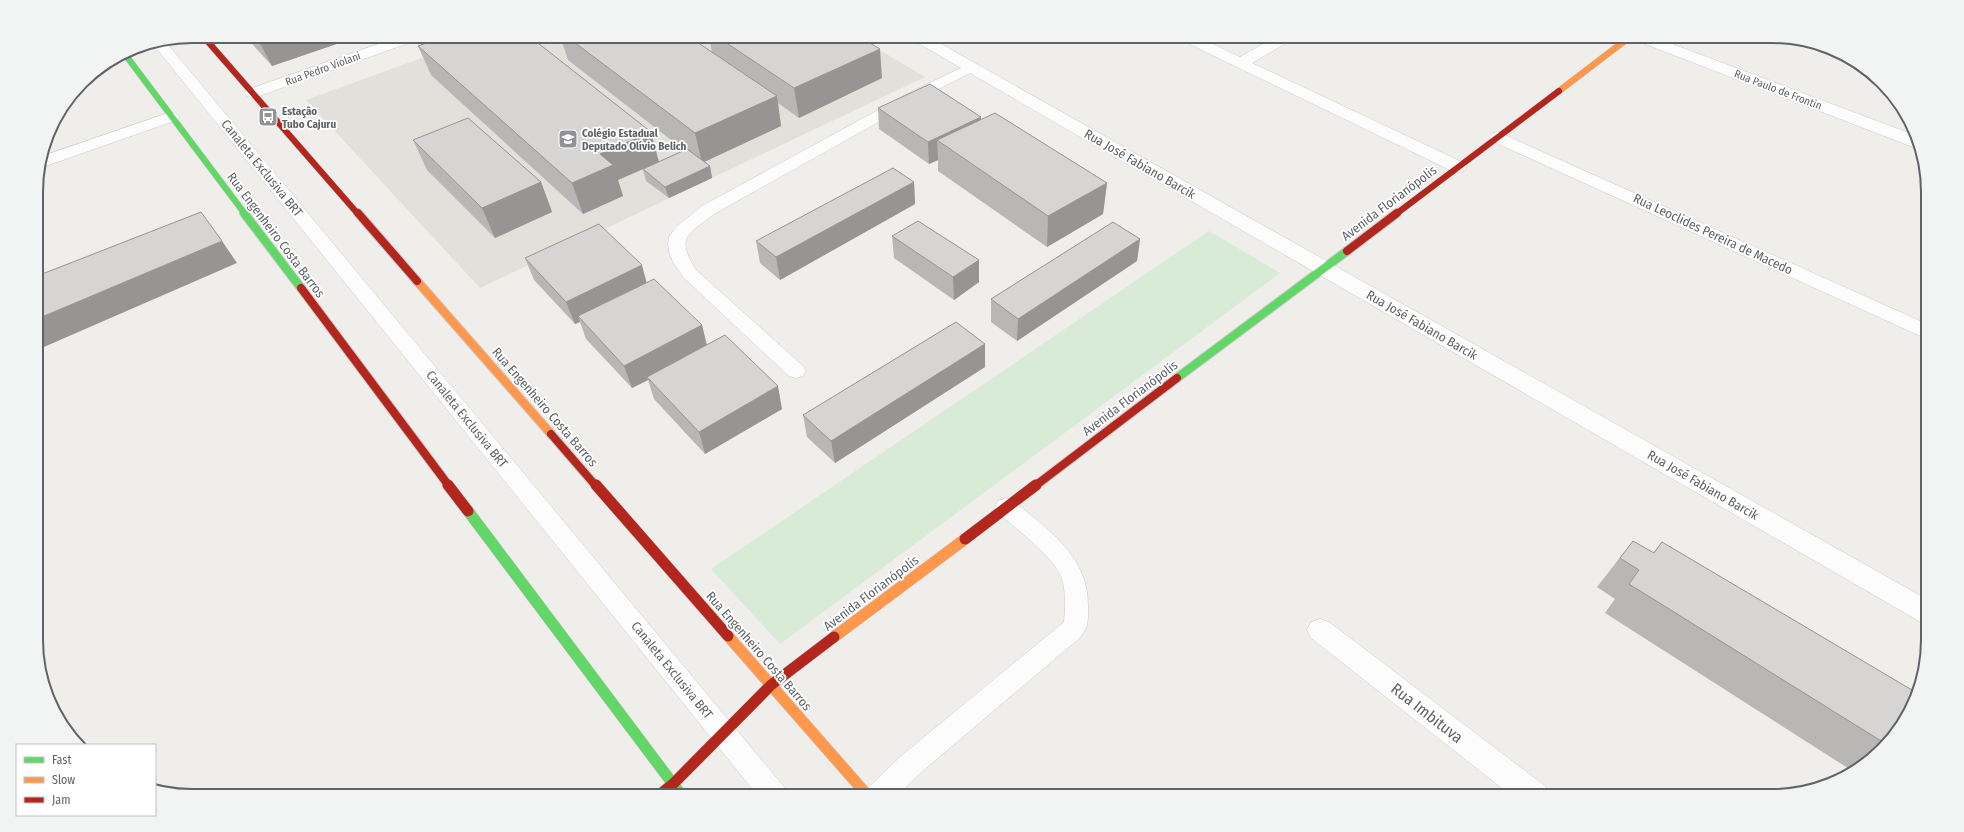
<svg xmlns="http://www.w3.org/2000/svg" width="1964" height="832" font-family="'Fira Sans Condensed',sans-serif">
<style>
.education{fill:#e2e0da}
.green{fill:#d8ebd6}
.lines{fill:none;stroke-linecap:round;stroke-linejoin:round}
.lane-casing{stroke:#cbcccc;stroke-width:1}
.street-casing{stroke:#cbcccc;stroke-width:1}
.fast-far2-casing{stroke:#cacacb;stroke-width:7}
.fast-far1-casing{stroke:#cacacb;stroke-width:10}
.fast-casing{stroke:#cacacb;stroke-width:12}
.slow-far2-casing{stroke:#cacacb;stroke-width:7}
.slow-far1-casing{stroke:#cacacb;stroke-width:10}
.slow-casing{stroke:#cacacb;stroke-width:12}
.jam-far2-casing{stroke:#cacacb;stroke-width:7}
.jam-far1-casing{stroke:#cacacb;stroke-width:10}
.jam-casing{stroke:#cacacb;stroke-width:12}
.lane{fill:#fdfcfc;fill-rule:evenodd}
.street{fill:#fdfcfc;fill-rule:evenodd}
.fast-far2{stroke:#63d668;stroke-width:6}
.fast-far1{stroke:#63d668;stroke-width:8}
.fast{stroke:#63d668;stroke-width:11}
.slow-far2{stroke:#ff974d;stroke-width:6}
.slow-far1{stroke:#ff974d;stroke-width:8}
.slow{stroke:#ff974d;stroke-width:11}
.jam-far2{stroke:#b3261e;stroke-width:6}
.jam-far1{stroke:#b3261e;stroke-width:8}
.jam{stroke:#b3261e;stroke-width:11}
.wall{fill:#b8b7b5}
.shaded-wall{fill:#969594}
.building{fill:#d6d5d3;stroke:#969594}
.labels{text-anchor:middle;dominant-baseline:central;stroke-width:3.5;stroke-linejoin:round;paint-order:stroke}
.far-street-label{font-size:11px;fill:#5f6368;stroke:#fff}
.far-poi-label{font-size:11px;font-weight:bold;fill:#5f6368;stroke:#fff;text-anchor:start}
.street-label{font-size:13px;fill:#5f6368;stroke:#fff}
.near-street-label{font-size:16px;fill:#5f6368;stroke:#fff}
.rim{fill:none;stroke:#5f6368;stroke-width:2}
</style>
<rect width="100%" height="100%" fill="#efeeea"/>
<!-- education -->
<polygon class="education" points="482,36 856,36 925,77 480,288 306,100"/>
<!-- green -->
<polygon class="green" points="1209,231 1280,273 780,644 711,569"/>
<g class="lines">
<defs>
<g id="lane">
<polygon points="165,41 784,787 788,796 758,796 153,44"/>
<path d="M 971,63 L 976,64 L 978,67 L 976,70 L 923,97 L 714,214 C 688,234 675,237 696,270 L 803,366 L 806,371 L 803,376 L 796,378 L 789,376 L 684,278 L 673,262 L 669,252 L 668,244 L 669,237 L 676,227 L 702,206 L 913,91 Z"/>
<path d="M 1006,498 L 1014,501 C 1047,530 1088,555 1088,605 C 1088,613 1089,624 1084,632 C 1080,639 1071,645 1064,651 L 918,775 L 897,796 L 865,796 L 869,787 L 900,757 L 1064,622 C 1065,608 1066,592 1062,579 C 1056,558 1015,528 998,513 L 995,507 L 998,501 Z"/>
</g>
<g id="street">
<polygon points="401,36 422,36 420,39 259,96 253,98 247,96 245,93 247,90"/>
<polygon points="909,36 927,36 1928,600 1928,624 1919,621 911,39"/>
<polygon points="1177,36 1196,36 1240,57 1277,36 1295,36 1293,39 1252,63 1464,163 1467,167 1464,171 1458,172 1452,171 1179,39"/>
<polygon points="1630,36 1651,36 1917,136 1920,148 1913,147 1632,39"/>
<polygon points="171,112 177,114 179,117 177,120 40,168 43,156"/>
<polygon points="1498,132 1927,324 1927,339 1492,141 1490,137 1492,133"/>
<polygon points="1320,619 1329,622 1545,786 1549,796 1512,796 1311,638 1307,630 1311,622"/>
</g>
<polyline id="fast-far2" points="124,53 245,214"/>
<g id="fast-far1">
<polyline points="244,213 301,288"/>
<polyline points="1177,378 1347,251"/>
</g>
<polyline id="fast" points="468,511 682,796"/>
<polyline id="slow-far2" points="1559,91 1631,36"/>
<polyline id="slow-far1" points="417,281 551,434"/>
<g id="slow">
<polyline points="728,636 868,796"/>
<polyline points="834,637 965,539"/>
</g>
<g id="jam-far2">
<polyline points="203,36 358,214"/>
<polyline points="1396,214 1559,91"/>
</g>
<g id="jam-far1">
<polyline points="358,213 417,281"/>
<polyline points="1347,251 1397,213"/>
<polyline points="301,288 449,486"/>
<polyline points="551,434 596,486"/>
<polyline points="1035,486 1177,378"/>
</g>
<g id="jam">
<polyline points="448,485 468,511"/>
<polyline points="596,485 728,636"/>
<polyline points="965,539 1036,485"/>
<polyline points="658,796 673,784 771,685 834,637"/>
</g>
</defs>
<!-- lane casing -->
<use href="#lane" class="lane-casing"/>
<!-- street casing -->
<use href="#street" class="street-casing"/>
<!-- fast-far2 casing -->
<use href="#fast-far2" class="fast-far2-casing"/>
<!-- fast-far1 casing -->
<use href="#fast-far1" class="fast-far1-casing"/>
<!-- fast casing -->
<use href="#fast" class="fast-casing"/>
<!-- slow-far2 casing -->
<use href="#slow-far2" class="slow-far2-casing"/>
<!-- slow-far1 casing -->
<use href="#slow-far1" class="slow-far1-casing"/>
<!-- slow casing -->
<use href="#slow" class="slow-casing"/>
<!-- jam-far2 casing -->
<use href="#jam-far2" class="jam-far2-casing"/>
<!-- jam-far1 casing -->
<use href="#jam-far1" class="jam-far1-casing"/>
<!-- jam casing -->
<use href="#jam" class="jam-casing"/>
<!-- lane -->
<use href="#lane" class="lane"/>
<!-- street -->
<use href="#street" class="street"/>
<!-- fast-far2 -->
<use href="#fast-far2" class="fast-far2"/>
<!-- fast-far1 -->
<use href="#fast-far1" class="fast-far1"/>
<!-- fast -->
<use href="#fast" class="fast"/>
<!-- slow-far2 -->
<use href="#slow-far2" class="slow-far2"/>
<!-- slow-far1 -->
<use href="#slow-far1" class="slow-far1"/>
<!-- slow -->
<use href="#slow" class="slow"/>
<!-- jam-far2 -->
<use href="#jam-far2" class="jam-far2"/>
<!-- jam-far1 -->
<use href="#jam-far1" class="jam-far1"/>
<!-- jam -->
<use href="#jam" class="jam"/>
</g>
<!-- wall -->
<g class="wall">
<polygon points="245,36 360,36 272,66"/>
<polygon points="560,36 688,36 712,53 709,36 858,36 882,78 799,118 778,103 781,126 704,162 710,166 712,178 669,198 646,181 643,169 618,180 623,196 583,214 431,75 418,46 659,162 684,150 568,60"/>
<polygon points="878,108 981,119 1107,183 1103,214 1047,247 938,171 938,160 929,164 879,129"/>
<polygon points="413,140 541,182 552,212 495,238 427,170"/>
<polygon points="914,182 915,204 780,280 760,263 756,241"/>
<polygon points="892,236 979,260 979,282 954,300 894,258"/>
<polygon points="1140,239 1137,261 1017,341 991,322 991,299"/>
<polygon points="525,258 647,283 702,325 707,345 782,409 705,454 654,399 648,380 632,388 586,339 580,322 575,324 534,280"/>
<polygon points="985,344 985,367 835,463 807,437 803,415"/>
<polygon points="1633,541 1653,553 1662,542 1896,735 1859,770 1854,772 1605,613 1615,599 1597,587"/>
</g>
<!-- shaded-wall -->
<g class="shaded-wall">
<polygon points="288,36 360,36 272,66 261,45"/>
<polygon points="880,49 882,78 799,118 794,88"/>
<polygon points="777,96 781,126 702,163 695,133"/>
<polygon points="981,117 981,138 937,140 938,160 929,164 928,142"/>
<polygon points="651,132 659,162 618,180 623,196 583,214 572,183 600,154"/>
<polygon points="710,166 712,178 669,198 665,187"/>
<polygon points="541,182 552,212 495,238 482,208"/>
<polygon points="914,182 915,204 780,280 776,257"/>
<polygon points="1107,183 1103,214 1047,247 1048,216"/>
<polygon points="1140,239 1137,261 1017,341 1018,319"/>
<polygon points="222,241 237,263 37,350 37,319"/>
<polygon points="979,260 979,282 954,300 953,277"/>
<polygon points="642,265 648,288 578,316 580,322 575,324 566,302"/>
<polygon points="702,325 707,347 647,377 648,380 632,388 624,366"/>
<polygon points="985,344 985,367 835,463 831,441"/>
<polygon points="778,386 782,409 705,454 699,432"/>
</g>
<!-- building -->
<g class="building">
<polygon points="253,36 288,36 261,45"/>
<polygon points="446,36 529,36 651,132 600,154 613,165 572,183 418,46"/>
<polygon points="566,36 688,36 777,96 695,133"/>
<polygon points="716,36 858,36 880,49 794,88"/>
<polygon points="930,84 981,117 928,142 878,108"/>
<polygon points="995,113 1107,183 1048,216 937,140"/>
<polygon points="468,118 541,182 482,208 413,140"/>
<polygon points="687,149 710,166 665,187 643,169"/>
<polygon points="893,168 914,182 776,257 756,241"/>
<polygon points="201,212 222,241 37,319 37,276"/>
<polygon points="918,221 979,260 953,277 892,236"/>
<polygon points="1113,222 1140,239 1018,319 991,299"/>
<polygon points="599,224 642,265 566,302 525,258"/>
<polygon points="654,279 702,325 624,366 578,316"/>
<polygon points="956,322 985,344 831,441 803,415"/>
<polygon points="725,335 778,386 699,432 647,377"/>
<polygon points="1633,541 1654,553 1662,542 1917,693 1916,699 1896,735 1886,744 1629,584 1639,570 1620,558"/>
</g>
<!-- icons -->
<defs>
<symbol id="bus-square" viewBox="-11 -11 22 22"><rect x="-9" y="-9" width="18" height="18" rx="4" fill="#919496" stroke="#fff"/><path d="M-5-6H5V4H4V6H2V4H-2V6H-4V4H-5ZM-3.5-4V0h7V-4ZM-3.5 1.2v1.5H-2V1.2ZM2 1.2v1.5H3.5V1.2Z" fill="#fff"/></symbol>
<symbol id="school-square" viewBox="-11 -11 22 22"><rect x="-9" y="-9" width="18" height="18" rx="4" fill="#919496" stroke="#fff"/><path d="M0-5L7-2L0 1L-7-2ZM-4 1L0 2.5L4 1V4Q0 6-4 4Z" fill="#fff"/></symbol>
</defs>
<g fill-rule="evenodd">
<use href="#bus-square" x="257" y="106" width="22" height="22"/>
<use href="#school-square" x="557" y="128" width="22" height="22"/>
</g>
<g class="labels">
<!-- far-street labels -->
<g class="far-street-label">
<text transform="translate(323 69) rotate(-20)">Rua Pedro Violani</text>
<text transform="translate(1778 90) rotate(21)">Rua Paulo de Frontin</text>
</g>
<!-- far-poi labels -->
<g class="far-poi-label">
<text x="282" y="111">Estação<tspan x="282" dy="13">Tubo Cajuru</tspan></text>
<text x="582" y="133">Colégio Estadual<tspan x="582" dy="13">Deputado Olívio Belich</tspan></text>
</g>
<!-- street labels -->
<g class="street-label">
<text transform="translate(1140 164) rotate(30)">Rua José Fabiano Barcik</text>
<text transform="translate(262 168) rotate(51)">Canaleta Exclusiva BRT</text>
<text transform="translate(1389 203) rotate(-37)">Avenida Florianópolis</text>
<text transform="translate(1713 234) rotate(25)">Rua Leoclides Pereira de Macedo</text>
<text transform="translate(276 235) rotate(53)">Rua Engenheiro Costa Barros</text>
<text transform="translate(1422 325) rotate(30)">Rua José Fabiano Barcik</text>
<text transform="translate(1130 398) rotate(-37)">Avenida Florianópolis</text>
<text transform="translate(545 407) rotate(49)">Rua Engenheiro Costa Barros</text>
<text transform="translate(467 419) rotate(51)">Canaleta Exclusiva BRT</text>
<text transform="translate(1703 485) rotate(30)">Rua José Fabiano Barcik</text>
<text transform="translate(871 593) rotate(-37)">Avenida Florianópolis</text>
<text transform="translate(759 651) rotate(49)">Rua Engenheiro Costa Barros</text>
<text transform="translate(672 670) rotate(51)">Canaleta Exclusiva BRT</text>
</g>
<!-- near-street labels -->
<g class="near-street-label">
<text transform="translate(1427 713) rotate(38)">Rua Imbituva</text>
</g>
</g>
<!-- crop -->
<path d="M0 0H1964V832H0ZM192 43H1772A149 149 0 0 1 1921 192V640A149 149 0 0 1 1772 789H192A149 149 0 0 1 43 640V192A149 149 0 0 1 192 43Z" fill="#f2f3f3" fill-rule="evenodd"/>
<path class="rim" d="M192 43H1772A149 149 0 0 1 1921 192V640A149 149 0 0 1 1772 789H192A149 149 0 0 1 43 640V192A149 149 0 0 1 192 43Z"/>
<!-- legend -->
<rect x="16" y="744" width="140" height="72" fill="#ffffff" stroke="#bfc1c3"/>
<rect x="24" y="757" width="20" height="6" fill="#63d668" stroke="#bfc1c3"/>
<text x="52" y="764" font-size="12" fill="#5f6368">Fast</text>
<rect x="24" y="777" width="20" height="6" fill="#ff974d" stroke="#bfc1c3"/>
<text x="52" y="784" font-size="12" fill="#5f6368">Slow</text>
<rect x="24" y="797" width="20" height="6" fill="#b3261e" stroke="#bfc1c3"/>
<text x="52" y="804" font-size="12" fill="#5f6368">Jam</text>
</svg>
